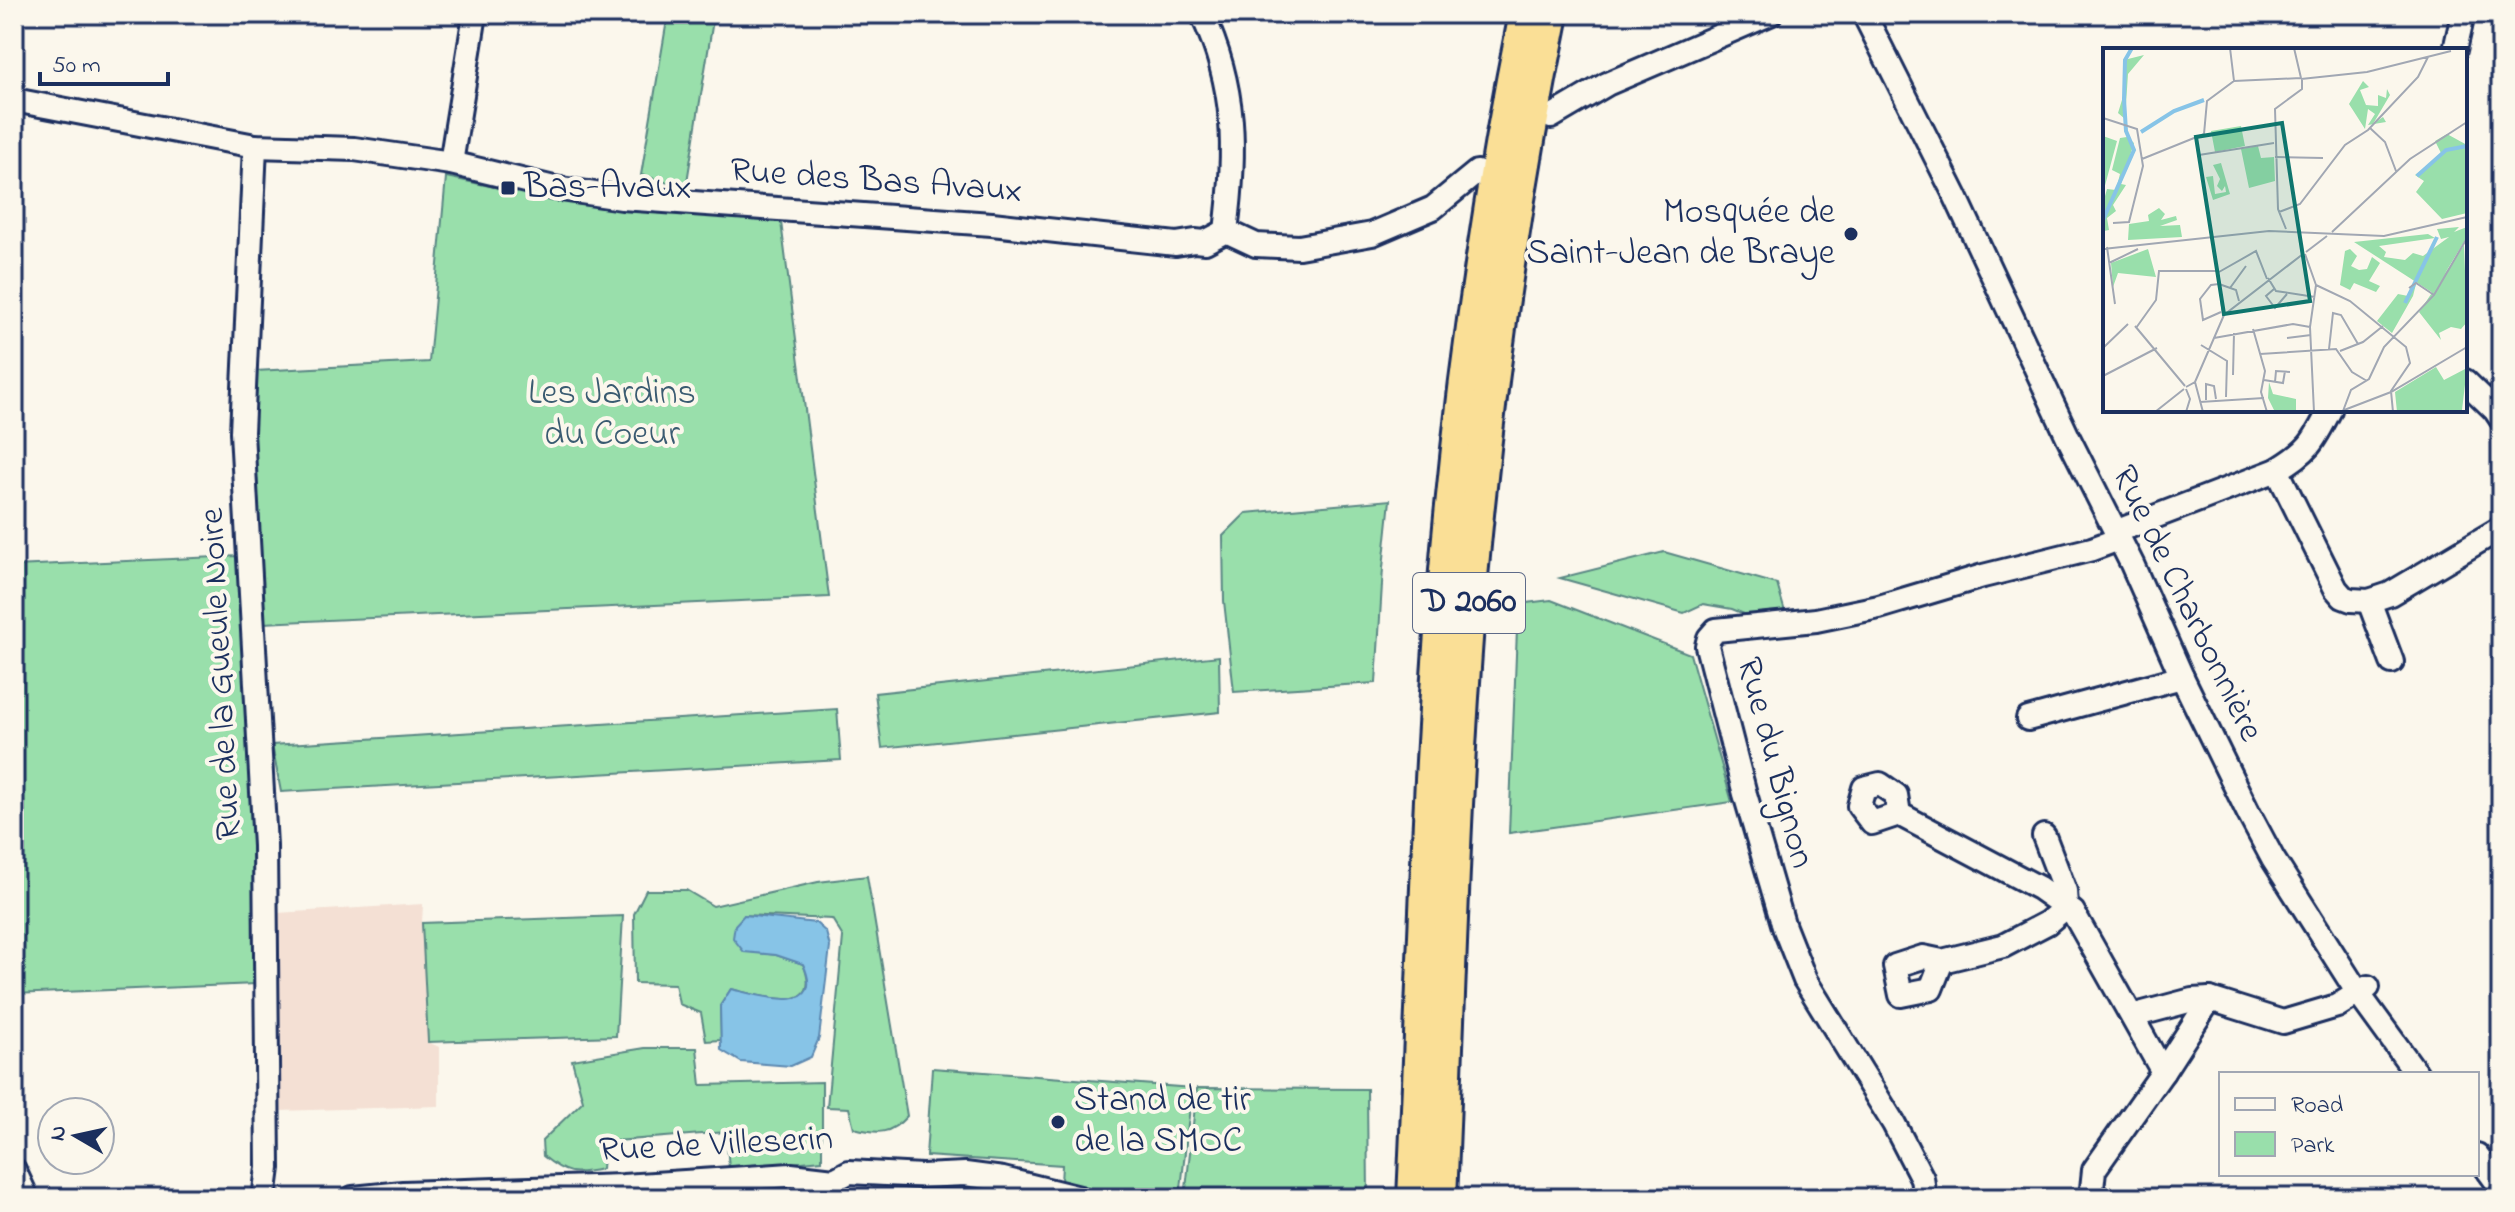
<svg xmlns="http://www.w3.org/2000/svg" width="2515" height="1212" font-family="'Indie Flower',sans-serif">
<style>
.built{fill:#f4e0d4}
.green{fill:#99dfab;stroke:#5a8784;stroke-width:2}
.water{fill:#87c4e7;stroke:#5c88b0;stroke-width:2}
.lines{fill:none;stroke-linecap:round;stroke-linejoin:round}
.minor-casing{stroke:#1b2f5e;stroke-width:28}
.highway-casing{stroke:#1b2f5e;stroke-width:38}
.minor{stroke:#fbf7ec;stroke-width:22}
.highway{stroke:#fadf96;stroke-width:32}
.poi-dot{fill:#1b2f5e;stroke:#fbf7ec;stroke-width:3}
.labels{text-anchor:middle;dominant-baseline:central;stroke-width:8;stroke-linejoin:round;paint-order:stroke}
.shield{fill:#fbf7ec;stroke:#5e6b89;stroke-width:2}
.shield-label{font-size:34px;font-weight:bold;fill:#1b2f5e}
.street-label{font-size:36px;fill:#1b2f5e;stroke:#fbf7ec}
.poi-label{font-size:36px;fill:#1b2f5e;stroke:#fbf7ec;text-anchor:start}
.park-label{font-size:36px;fill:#3a5b71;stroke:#fbf7ec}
.inset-river{fill:none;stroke:#87c4e7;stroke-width:4}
.inset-road{fill:none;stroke:#a1a7b3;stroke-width:2}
.view{fill:#0f766e;fill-opacity:0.15;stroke:#0f766e;stroke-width:4}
.inset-edge{fill:none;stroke:#1b2f5e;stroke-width:4}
</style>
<rect width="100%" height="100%" fill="#fbf7ec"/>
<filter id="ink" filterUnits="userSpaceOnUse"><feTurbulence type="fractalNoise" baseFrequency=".0125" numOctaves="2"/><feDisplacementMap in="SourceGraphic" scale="16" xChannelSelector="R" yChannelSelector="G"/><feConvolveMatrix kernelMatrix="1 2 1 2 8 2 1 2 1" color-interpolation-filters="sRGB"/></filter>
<g filter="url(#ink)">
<!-- built -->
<polygon class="built" points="423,904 422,923 428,1042 439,1047 439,1106 279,1111 277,913"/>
<!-- green -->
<g class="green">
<polygon points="668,14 714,14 686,188 641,175"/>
<polygon points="446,177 582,205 781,222 829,597 263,623 254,433 255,371 429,362"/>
<polygon points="1390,500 1383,568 1376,683 1234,692 1224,601 1223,536 1246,513"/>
<polygon points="1664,552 1777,584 1785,612 1756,619 1732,609 1703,604 1684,613 1560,578"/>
<polygon points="239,556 258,918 256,984 14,994 14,566"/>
<polygon points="1551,600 1690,654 1732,802 1509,833 1518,604"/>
<polygon points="1219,656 1220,712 882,748 875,693"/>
<polygon points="837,709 841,760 281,792 272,745"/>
<path d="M 867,876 L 907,1116 C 890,1135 878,1134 854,1128 L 849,1108 L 827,1107 L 843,937 L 832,919 L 744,915 L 744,951 L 776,955 L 803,964 C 826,1018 757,995 731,989 L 720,1006 L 721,1040 L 706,1041 L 701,1013 L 679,1004 L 675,984 L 635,983 L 634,914 L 646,890 L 686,890 L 713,906 L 818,882 Z"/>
<polygon points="623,916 616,1036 428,1042 422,923"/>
<path d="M 645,1048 L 697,1048 L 701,1085 L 822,1082 L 822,1160 L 729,1169 L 726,1132 L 604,1142 L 602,1169 C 573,1175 566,1175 543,1156 L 542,1141 L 583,1101 L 572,1060 Z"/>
<polygon points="932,1068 1192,1088 1180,1198 1106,1198 1061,1183 1062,1165 926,1156"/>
<polygon points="1197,1088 1367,1089 1368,1198 1185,1198"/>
</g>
<!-- water -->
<path class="water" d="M 744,915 L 816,923 L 826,932 L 830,947 L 819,1038 L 811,1057 L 791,1066 L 741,1062 L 721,1050 L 720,1006 L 731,989 C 757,995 828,1018 803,964 L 776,955 L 744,952 L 733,938 L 735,925 Z"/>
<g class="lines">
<defs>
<g id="minor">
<path d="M 1202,14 C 1237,88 1236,152 1226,231"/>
<polyline points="1864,14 1956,197 2068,437 2132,564 2182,677 2249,814 2273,859 2358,993 2417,1074"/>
<polyline points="2455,50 2463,14"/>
<polyline points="14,100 255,146 354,149 451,163 554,188 622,198 992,224 1176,244 1195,241 1205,242 1226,231"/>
<polyline points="1551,117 1607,84 1770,14"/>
<polyline points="255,146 242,432 265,846 268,1168 264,1198"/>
<polyline points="451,163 475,14"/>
<polyline points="1226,231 1256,245 1299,247 1372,234 1433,208 1477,172"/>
<polyline points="2465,381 2495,410 2501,419"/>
<polyline points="2277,470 2336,589 2343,597 2351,600 2369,601 2390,594 2501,528"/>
<path d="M 2115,532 L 2277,470 C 2309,451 2313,443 2330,410"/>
<polyline points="2369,601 2392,662"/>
<polyline points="2028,719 2182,677"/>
<polyline points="1899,814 1872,823 1859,806 1864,788 1880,784 1896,795 1899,814 2039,888 2073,912 2163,1072"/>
<polyline points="1942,961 1931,989 1901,995 1895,966 1923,957 1942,961 2003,946 2047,923 2066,907 2065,891 2044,836"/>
<polyline points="2132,1016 2192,1000 2210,999"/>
<polyline points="2477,1155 2501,1188"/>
<polyline points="14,1170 27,1198"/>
<polyline points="353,1198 403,1193 623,1186 791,1175 834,1180 849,1172 922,1176 965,1174 1003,1179 1080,1198"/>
<polyline points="1925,1198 1922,1178 1894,1124 1805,980 1784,927 1745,794 1707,646 1709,638 1716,630 1816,620 1879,607 1983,576 2092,549 2119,539"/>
<polyline points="2091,1198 2094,1170 2163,1072 2210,999 2283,1022 2337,1006 2368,987"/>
</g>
<g id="highway">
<path d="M 1414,1198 C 1424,993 1428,787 1445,582 C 1461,392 1488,201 1526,14"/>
<path d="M 1440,1198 C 1449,995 1453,791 1470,588 C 1487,396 1513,203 1552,14"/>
</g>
</defs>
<!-- minor casing -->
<use href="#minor" class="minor-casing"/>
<!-- highway casing -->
<use href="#highway" class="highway-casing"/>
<!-- minor -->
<use href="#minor" class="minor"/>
<!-- highway -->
<use href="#highway" class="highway"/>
</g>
</g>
<!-- markers -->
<g class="poi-dot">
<rect x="500" y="180" width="16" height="16" rx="4"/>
<circle cx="1851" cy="234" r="8"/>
<circle cx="1058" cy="1122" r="8"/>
</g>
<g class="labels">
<!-- shield labels -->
<rect class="shield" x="1413" y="573" width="112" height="60" rx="6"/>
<g class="shield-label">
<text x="1469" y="603">D 2060</text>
</g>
<!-- street labels -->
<g class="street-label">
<text transform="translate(876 182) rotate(4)">Rue des Bas Avaux</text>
<text transform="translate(2186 604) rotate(64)">Rue de Charbonnière</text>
<text transform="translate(222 674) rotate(-93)">Rue de la Gueule Noire</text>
<text transform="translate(1774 763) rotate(75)">Rue du Bignon</text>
<text transform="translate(716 1146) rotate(-3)">Rue de Villeserin</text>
</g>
<!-- poi labels -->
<g class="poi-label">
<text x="524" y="188">Bas-Avaux</text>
<text x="1835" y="213" text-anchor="end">Mosquée de<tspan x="1835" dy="41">Saint-Jean de Braye</tspan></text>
<text x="1074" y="1101">Stand de tir<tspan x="1074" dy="41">de la SMOC</tspan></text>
</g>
<!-- park labels -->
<g class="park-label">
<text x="612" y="394">Les Jardins<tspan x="612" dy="41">du Coeur</tspan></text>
</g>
</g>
<!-- overview -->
<g transform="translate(2103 48)">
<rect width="364" height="364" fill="#fbf7ec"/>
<path d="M 41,7 L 25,26 L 22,71 L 15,65 L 22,42 L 21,12 ZM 260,33 L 266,39 L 257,42 L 263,57 L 275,58 L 275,47 L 283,50 L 284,41 L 287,47 L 270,76 L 280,69 L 283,74 L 265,77 L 272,66 L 265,61 L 262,81 L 246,56 ZM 138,78 L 142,98 L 112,104 L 108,83 ZM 344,86 L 364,97 L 364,165 L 339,171 L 313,144 L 321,133 L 312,127 L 339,107 L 332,93 ZM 0,88 L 14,93 L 0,145 ZM 24,89 L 31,95 L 18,136 L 23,137 L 10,157 L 13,163 L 4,170 L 6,182 L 1,183 L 0,155 L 4,141 L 13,142 L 17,126 L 9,122 L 17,90 ZM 155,98 L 158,110 L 171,109 L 172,133 L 146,140 L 138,101 ZM 118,115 L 127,146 L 110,152 L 103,129 L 110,128 L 112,146 L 123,144 L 122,138 L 119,143 L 114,138 L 117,131 L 110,117 ZM 56,160 L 62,166 L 58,172 L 73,168 L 74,172 L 57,178 L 77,177 L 79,189 L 25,192 L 26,176 L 46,173 L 45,167 ZM 356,179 L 351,184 L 364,179 L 364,189 L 330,245 L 251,194 L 325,186 L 332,190 L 276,198 L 283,204 L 281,209 L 302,212 L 310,205 L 320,208 L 346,189 L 338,191 L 334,181 ZM 361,197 L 364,274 L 358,281 L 348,279 L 336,285 L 338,292 L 316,264 ZM 45,201 L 53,229 L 15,225 L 10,239 L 8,215 ZM 247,201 L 254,208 L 248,218 L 256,222 L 264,221 L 269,209 L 277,215 L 266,233 L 277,238 L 273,244 L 251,235 L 247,242 L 237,237 L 242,203 ZM 313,236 L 310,248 L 289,285 L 274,273 L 295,246 L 305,248 ZM 333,319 L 341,332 L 364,320 L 359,362 L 294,364 L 292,344 ZM 166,334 L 170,346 L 193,351 L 193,364 L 172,364 L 165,350 Z" fill="#99dfab"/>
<path class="inset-river" d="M 38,84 L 71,63 L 101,52M 314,128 L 343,102 L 364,98M 0,172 L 31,102 L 23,83 L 21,51 L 22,12 L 29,0M 302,255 L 334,189"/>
<path class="inset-road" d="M 127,0 L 131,33M 191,0 L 198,30M 198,31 L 264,24 L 348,3M 0,70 L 34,81 L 40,118 L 26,174 L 10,175M 267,80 L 282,94 L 293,123M 93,92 L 106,169M 96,107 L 171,95M 172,109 L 220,110M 39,111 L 101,86 L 104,53 L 131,33 L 198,30M 176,164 L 197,156 L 242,97 L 265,82 L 315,29 L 325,9M 183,181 L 175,161 L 172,61 L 199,41 L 199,31M 229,184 L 307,111 L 364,74M 4,199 L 12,256M 0,201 L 166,183 L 281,188 L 364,169M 203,204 L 224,188M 202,206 L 213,237 L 207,279 L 211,364M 6,215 L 35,201M 116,224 L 153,203 L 164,231M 165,230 L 173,243 L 212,249M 116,236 L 108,237 L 97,251 L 100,272 L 118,264M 116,236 L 133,242 L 136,253M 213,237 L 247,253 L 303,299 L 307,315 L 288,343 L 290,364M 127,240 L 143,218M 306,240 L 313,235 L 331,247M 171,241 L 163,248 L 172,260 L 184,246M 32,278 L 82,338M 33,280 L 53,252 L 56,223 L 115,223 L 120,268M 150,281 L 162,323 L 158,344 L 164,364M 111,290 L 190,276 L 207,279M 184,290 L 208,287M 98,297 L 124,313 L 123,349M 0,300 L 25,276M 226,301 L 230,265 L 238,267 L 255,296M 237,303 L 260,294 L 280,278M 157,306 L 233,301 L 249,324 L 264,333M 130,327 L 131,285M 0,328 L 54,300M 161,332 L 180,335 L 182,323M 92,334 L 100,364M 172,334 L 173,323 L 187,324M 83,339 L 92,334 L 121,267 L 200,206M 83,341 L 87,351 L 83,364M 103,352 L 103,336 L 111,338 L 113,351M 97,354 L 161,350M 240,363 L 248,342 L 266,331 L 281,299 L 331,247 L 364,190M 52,364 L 81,341M 236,364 L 288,344 L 364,299"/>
<path class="view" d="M 179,75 L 207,253 L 121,266 L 93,89 Z"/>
<rect width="364" height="364" class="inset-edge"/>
</g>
<!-- margin -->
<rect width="2515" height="1212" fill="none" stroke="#fbf7ec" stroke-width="48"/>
<rect x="24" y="24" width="2467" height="1164" fill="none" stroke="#1b2f5e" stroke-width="3" filter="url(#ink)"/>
<!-- legend -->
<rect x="2219" y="1072" width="260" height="104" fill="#fbf7ec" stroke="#a1a7b3" stroke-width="2"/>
<rect x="2235" y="1098" width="40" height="12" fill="#fbf7ec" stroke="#a1a7b3" stroke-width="2"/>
<text x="2291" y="1112" font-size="24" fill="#1b2f5e">Road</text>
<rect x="2235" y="1132" width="40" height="24" fill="#99dfab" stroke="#a1a7b3" stroke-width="2"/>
<text x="2291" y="1152" font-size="24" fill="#1b2f5e">Park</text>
<!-- north arrow -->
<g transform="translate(76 1136) rotate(279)"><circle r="38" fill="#fbf7ec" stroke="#a1a7b3" stroke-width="2"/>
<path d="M0-6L14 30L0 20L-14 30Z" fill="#1b2f5e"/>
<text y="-12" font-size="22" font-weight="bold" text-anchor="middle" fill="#1b2f5e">N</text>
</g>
<!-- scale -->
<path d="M40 72v12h128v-12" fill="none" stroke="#1b2f5e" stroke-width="4"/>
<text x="52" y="72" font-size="24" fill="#1b2f5e" stroke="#fbf7ec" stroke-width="6" paint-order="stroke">50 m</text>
</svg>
